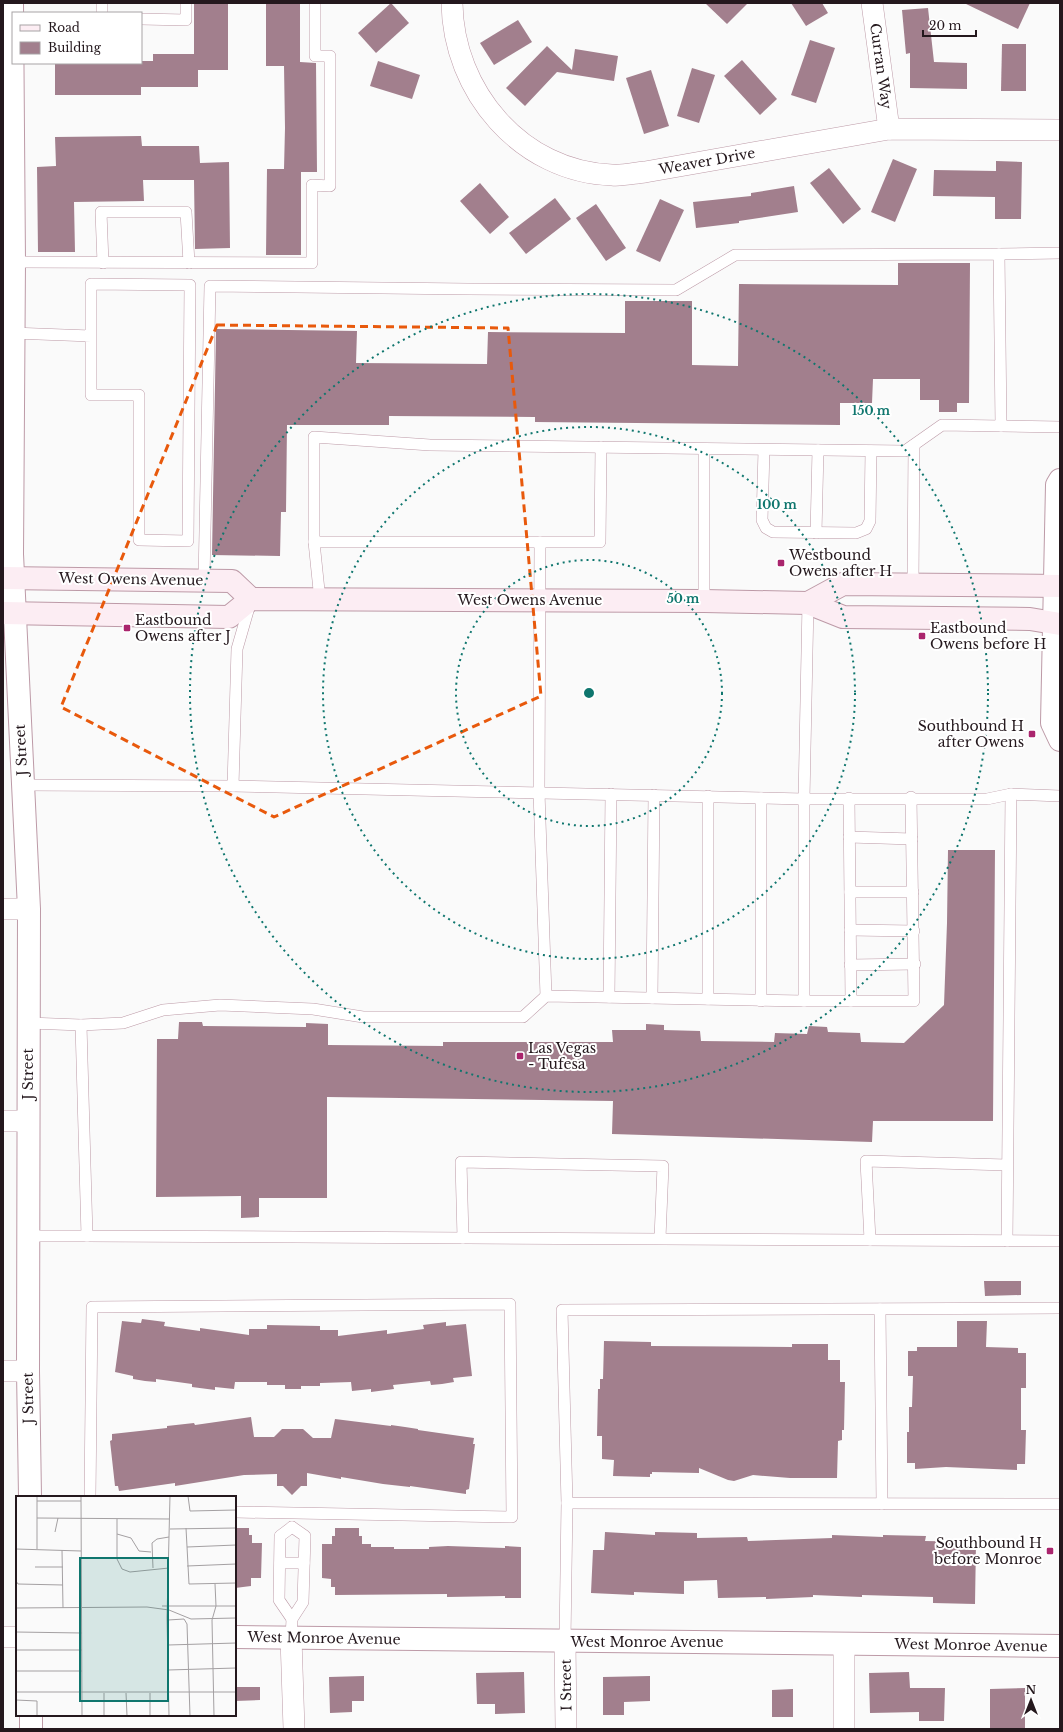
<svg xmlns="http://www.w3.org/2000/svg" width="1063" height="1732" font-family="'Libre Baskerville',serif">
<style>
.building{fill:#a27f8d}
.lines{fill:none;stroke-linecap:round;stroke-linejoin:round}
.service-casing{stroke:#bd9aa7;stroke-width:12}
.minor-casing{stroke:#bd9aa7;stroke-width:22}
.tertiary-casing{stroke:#bd9aa7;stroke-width:24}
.secondary-casing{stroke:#bd9aa7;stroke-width:24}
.service{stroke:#fff;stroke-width:11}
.minor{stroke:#fff;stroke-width:21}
.tertiary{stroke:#fff;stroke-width:22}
.secondary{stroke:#fcedf3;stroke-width:22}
.marked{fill:none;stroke:#e8590c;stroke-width:3;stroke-dasharray:8 5;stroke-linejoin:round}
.ring{fill:none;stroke:#0f766e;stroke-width:2;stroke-dasharray:2 4}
.poi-dot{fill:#aa256d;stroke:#fff;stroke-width:1.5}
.labels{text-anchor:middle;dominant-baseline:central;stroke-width:4;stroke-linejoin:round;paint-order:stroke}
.street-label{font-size:14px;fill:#24181d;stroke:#fff}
.poi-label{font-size:14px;fill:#24181d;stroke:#fff;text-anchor:start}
.inset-road{fill:none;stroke:#a4a0a2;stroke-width:1}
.view{fill:#0f766e;fill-opacity:0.15;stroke:#0f766e;stroke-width:2}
.inset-edge{fill:none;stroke:#24181d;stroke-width:2}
.centre{fill:#0f766e;stroke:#fff;stroke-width:2}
.ring-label{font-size:12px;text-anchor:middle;font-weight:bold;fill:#0f766e;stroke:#fff;stroke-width:4;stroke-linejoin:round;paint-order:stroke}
</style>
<rect width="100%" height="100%" fill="#fafafa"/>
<!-- building -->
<g class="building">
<polygon points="194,3 228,3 228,70 198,70 198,87 141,87 141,95 55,95 55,63 141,63 141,61 153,61 153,54 194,54"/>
<polygon points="266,3 300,3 300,62 316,63 317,172 301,172 301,255 266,255 267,169 284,169 285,128 284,66 266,66"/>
<polygon points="391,3 409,23 376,53 358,33"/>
<polygon points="705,3 748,3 727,24"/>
<polygon points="791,3 822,3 828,13 806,26"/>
<polygon points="964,3 1030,3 1018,29"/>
<polygon points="928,8 934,62 967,63 967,89 910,88 910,53 906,54 902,10"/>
<polygon points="518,20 532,42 494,65 480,43"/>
<polygon points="810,40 835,48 816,103 791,95"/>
<polygon points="1002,44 1026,44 1026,91 1001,91"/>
<polygon points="547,46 572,70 575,49 618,56 614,81 557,72 525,106 506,88"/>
<polygon points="742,60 777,99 760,115 724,76"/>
<polygon points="378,61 420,75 412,99 370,86"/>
<polygon points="692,68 715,75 699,123 677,116"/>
<polygon points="651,70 669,126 644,134 626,78"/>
<polygon points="141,136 142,146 199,146 200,163 229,162 230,248 195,249 194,180 143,180 144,201 74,202 75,252 38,252 37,167 56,166 55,137"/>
<polygon points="893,159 917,169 895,222 871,212"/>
<polygon points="996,161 1022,162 1021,219 995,219 995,197 933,196 934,170 996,171"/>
<polygon points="829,168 861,209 843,224 810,183"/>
<polygon points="480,183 509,217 490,234 460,201"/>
<polygon points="794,186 798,212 739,221 739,223 696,228 693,202 751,196 751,193"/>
<polygon points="555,198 571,219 526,254 509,233"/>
<polygon points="660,199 684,210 660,262 636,251"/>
<polygon points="596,204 626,248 606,261 576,218"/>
<polygon points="898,263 970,263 969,403 957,403 957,412 939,412 939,400 920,400 920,379 873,379 872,403 840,403 840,425 535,422 535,417 389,416 389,425 287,425 286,512 281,512 280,556 212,555 216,329 357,331 356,363 487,364 488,332 625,333 625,301 692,301 692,365 738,366 739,284 898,285"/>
<polygon points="948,850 995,850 993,1121 873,1121 872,1142 612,1134 613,1101 327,1097 327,1198 259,1198 259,1217 241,1218 241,1196 156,1197 157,1039 178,1039 179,1022 202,1022 203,1026 306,1027 306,1023 328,1024 328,1045 443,1046 443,1042 613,1042 612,1030 646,1030 646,1024 664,1025 664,1030 700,1031 701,1041 774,1042 775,1033 807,1034 809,1026 827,1027 828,1032 860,1033 861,1042 904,1043 944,1005 947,923"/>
<polygon points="984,1281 1021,1281 1021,1295 985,1296"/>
<polygon points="142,1319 165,1322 164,1326 200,1331 200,1328 249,1335 249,1329 267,1329 267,1325 320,1326 320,1330 338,1330 338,1336 387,1330 387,1334 424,1329 423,1325 446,1322 446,1326 466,1324 472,1376 453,1378 454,1382 442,1384 431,1385 430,1381 393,1385 394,1389 371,1392 371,1389 352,1391 351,1382 320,1383 320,1386 301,1386 301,1389 285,1389 285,1385 267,1385 267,1382 235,1382 234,1389 215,1387 215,1390 192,1387 192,1384 156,1379 156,1382 145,1381 133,1379 133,1376 115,1372 122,1321 141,1323"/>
<polygon points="957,1321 987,1321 986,1347 1018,1348 1018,1353 1026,1353 1026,1388 1021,1388 1021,1430 1026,1430 1025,1464 1017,1464 1017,1470 946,1467 915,1469 915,1463 907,1463 907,1432 909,1432 909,1407 912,1407 913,1376 908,1376 908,1351 917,1351 917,1347 957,1347"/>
<polygon points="604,1341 651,1342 651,1346 792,1347 792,1344 828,1344 828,1360 840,1360 840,1382 845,1382 844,1430 842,1430 842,1440 838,1441 837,1478 790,1478 753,1475 734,1481 728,1480 699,1468 699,1473 652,1472 652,1474 650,1474 650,1477 613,1476 614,1460 602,1459 602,1436 597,1436 598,1389 600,1389 600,1379 603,1379"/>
<polygon points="251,1417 254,1437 274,1437 282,1429 303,1429 313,1438 331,1438 335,1419 391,1426 391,1425 405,1427 418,1429 418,1430 474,1438 473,1444 475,1444 469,1489 466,1490 466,1494 410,1486 410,1487 383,1484 341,1477 341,1479 307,1473 307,1486 301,1486 292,1495 283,1486 277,1486 277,1474 244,1475 175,1486 175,1483 119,1491 118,1486 115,1486 110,1441 112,1440 112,1434 167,1428 167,1426 194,1423 195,1425"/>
<polygon points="235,1528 249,1528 249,1535 252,1535 252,1543 262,1543 261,1578 251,1578 251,1586 235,1588"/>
<polygon points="335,1528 359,1528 359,1536 362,1536 362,1544 371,1544 371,1547 394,1547 394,1549 429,1549 429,1547 448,1546 505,1548 505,1546 521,1547 521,1598 505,1598 505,1596 447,1597 447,1594 335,1595 335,1587 331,1587 331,1579 322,1578 322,1544 332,1544 332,1536 335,1536"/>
<polygon points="605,1532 655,1535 655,1532 697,1533 697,1538 747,1537 748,1541 832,1538 832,1535 883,1537 883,1535 926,1536 925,1541 976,1542 975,1604 933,1603 933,1597 862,1595 862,1597 813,1595 813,1597 766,1599 766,1597 718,1598 717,1580 684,1581 684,1594 634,1592 634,1595 591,1593 593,1550 604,1550"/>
<polygon points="524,1672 525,1713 495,1714 495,1704 477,1704 476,1673"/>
<polygon points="909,1672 910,1688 945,1688 944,1721 919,1721 919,1712 870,1713 869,1673"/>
<polygon points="364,1676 364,1701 352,1701 352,1712 330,1713 329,1677"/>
<polygon points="650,1676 650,1701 624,1702 624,1715 603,1715 603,1677"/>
<polygon points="235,1687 260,1687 260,1700 235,1701"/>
<polygon points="1025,1688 1025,1729 990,1729 990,1689"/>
<polygon points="793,1689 793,1717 772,1717 772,1690"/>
</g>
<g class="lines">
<defs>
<g id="service">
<polyline points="102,3 102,13"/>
<polyline points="141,19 186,20 186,3"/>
<polyline points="999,254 1060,253"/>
<polyline points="14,262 312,263 312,185 330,186 330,56 315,56 315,3"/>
<polyline points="103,263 101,212 186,212 189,263"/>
<polyline points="12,333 91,336 91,284 190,285 188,541 139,540 139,395 91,395 91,336"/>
<polyline points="1001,426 1060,427"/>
<polyline points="704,449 704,601"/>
<polyline points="764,450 762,520 766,528 773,532 856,533 866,529 870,521 871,451"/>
<polyline points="816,533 818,450"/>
<polyline points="314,542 600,542 601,447"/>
<polyline points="540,542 539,792 546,996"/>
<polyline points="204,580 210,286 468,289 676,290 735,255 999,254 1001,426 942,425 905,451 430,445 314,437 314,542 320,600"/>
<polyline points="913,584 914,445"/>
<polyline points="22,785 233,786 804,799 987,799 1011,794"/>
<polyline points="233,786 237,649 250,604"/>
<polyline points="849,798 851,1001"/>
<polyline points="849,837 912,839"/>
<polyline points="850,892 913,892"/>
<polyline points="850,930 914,931"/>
<polyline points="850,965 915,964"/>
<polyline points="609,997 611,794"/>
<polyline points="652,998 654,795"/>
<polyline points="708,999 708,796"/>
<polyline points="761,1001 761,798"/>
<polyline points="804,1001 914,1001 911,797"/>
<polyline points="29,1023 81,1025 123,1023 163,1010 220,1005 313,1009 363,1017 523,1017 546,996 804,1001 804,799 808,603"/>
<polyline points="81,1025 87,1236 1060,1241"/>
<polyline points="28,1236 87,1236"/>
<polyline points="463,1238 461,1162 663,1166 660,1238"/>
<polyline points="870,1240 866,1161 1007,1165"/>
<polyline points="1007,1241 1011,794 1060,796"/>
<polyline points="1060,1308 562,1310 567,1503 1060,1504"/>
<polyline points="880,1309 882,1504"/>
<polyline points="90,1497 92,1307 510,1304 512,1517 235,1512"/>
<polyline points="292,1527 280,1536 279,1600 292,1619"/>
<polyline points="280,1563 304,1563"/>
<polyline points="291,1638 292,1619 303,1602 305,1536 292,1527"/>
<polyline points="565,1641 567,1503"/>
</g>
<g id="minor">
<path d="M 452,3 C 453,91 521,172 612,175 C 623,176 634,173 645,172 L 889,129 L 1060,130"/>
<polyline points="872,3 889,129"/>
<polyline points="3,909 29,909"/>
<polyline points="3,1121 28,1121"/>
<polyline points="3,1371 28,1371"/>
<polyline points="3,1637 17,1637"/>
<polyline points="291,1638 294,1729"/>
<polyline points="565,1641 566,1729"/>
<polyline points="844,1644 844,1729"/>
</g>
<g id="tertiary">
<polyline points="12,3 14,262 12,554 29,909 28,1371 30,1497"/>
<polyline points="1060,480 1057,485 1052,723 1060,740"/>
<polyline points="235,1637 1060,1646"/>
<polyline points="31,1729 31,1715"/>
</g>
<g id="secondary">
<polyline points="3,578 232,581 251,599"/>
<polyline points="808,603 843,584 1060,586"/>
<polyline points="3,613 229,617 251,599 704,601 808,603 843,617 1030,619 1060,624"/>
</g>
</defs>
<!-- service casing -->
<use href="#service" class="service-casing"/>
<!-- minor casing -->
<use href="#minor" class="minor-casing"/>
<!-- tertiary casing -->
<use href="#tertiary" class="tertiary-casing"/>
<!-- secondary casing -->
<use href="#secondary" class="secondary-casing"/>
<!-- service -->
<use href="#service" class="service"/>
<!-- minor -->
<use href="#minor" class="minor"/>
<!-- tertiary -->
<use href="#tertiary" class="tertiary"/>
<!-- secondary -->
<use href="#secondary" class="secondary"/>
</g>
<!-- marked area -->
<path class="marked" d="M 217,325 L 508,328 L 541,696 L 274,817 L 61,707 Z"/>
<!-- distance rings -->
<g class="ring">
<circle cx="589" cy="693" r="133"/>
<circle cx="589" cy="693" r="266"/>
<circle cx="589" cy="693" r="399"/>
</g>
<!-- markers -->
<g class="poi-dot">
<rect x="777" y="559" width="8" height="8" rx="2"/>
<rect x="123" y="624" width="8" height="8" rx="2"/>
<rect x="918" y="632" width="8" height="8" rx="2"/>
<rect x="1028" y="730" width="8" height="8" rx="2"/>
<rect x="516" y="1052" width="8" height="8" rx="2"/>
<rect x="1046" y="1547" width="8" height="8" rx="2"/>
</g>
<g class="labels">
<!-- street labels -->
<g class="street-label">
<text transform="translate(881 66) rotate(82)">Curran Way</text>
<text transform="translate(707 161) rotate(-10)">Weaver Drive</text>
<text transform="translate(131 579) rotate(1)">West Owens Avenue</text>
<text x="530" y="600">West Owens Avenue</text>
<text transform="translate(21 750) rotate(-93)">J Street</text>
<text transform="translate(28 1074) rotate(-90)">J Street</text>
<text transform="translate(28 1398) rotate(-91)">J Street</text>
<text transform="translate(324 1638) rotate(1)">West Monroe Avenue</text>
<text x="647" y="1642">West Monroe Avenue</text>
<text transform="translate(971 1645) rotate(1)">West Monroe Avenue</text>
<text transform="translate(566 1685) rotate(-91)">I Street</text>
</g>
<!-- poi labels -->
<g class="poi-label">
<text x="789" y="555">Westbound<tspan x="789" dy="16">Owens after H</tspan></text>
<text x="135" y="620">Eastbound<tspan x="135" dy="16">Owens after J</tspan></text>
<text x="930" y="628">Eastbound<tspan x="930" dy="16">Owens before H</tspan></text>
<text x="1024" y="726" text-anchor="end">Southbound H<tspan x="1024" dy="16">after Owens</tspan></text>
<text x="528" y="1048">Las Vegas<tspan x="528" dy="16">- Tufesa</tspan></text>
<text x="1042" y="1543" text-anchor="end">Southbound H<tspan x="1042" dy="16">before Monroe</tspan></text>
</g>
</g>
<!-- overview -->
<g transform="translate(16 1496)">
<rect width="220" height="220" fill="#fafafa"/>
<path class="inset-road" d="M 21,0 L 21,53M 65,0 L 66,220M 172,0 L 174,15 L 220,14M 21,5 L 65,5M 21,22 L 154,23M 101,23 L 101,63 L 106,73 L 114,76 L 153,72M 170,32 L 173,88 L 220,87M 154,33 L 220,32M 39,36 L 42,22M 101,38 L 115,42 L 123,55 L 135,56M 171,51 L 220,49M 0,53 L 65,55M 46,54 L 47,112M 171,70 L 220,68M 19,71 L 47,71M 137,72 L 136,47 L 141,43 L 153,41M 0,85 L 2,88 L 47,89M 146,110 L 220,110M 0,112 L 131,111 L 153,114 L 175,123 L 220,122M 152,124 L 168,123 L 171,128 L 174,220M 152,124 L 152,100M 0,136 L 66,137M 152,149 L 220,147M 0,154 L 66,154M 152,174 L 220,172M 0,175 L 66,175M 0,196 L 220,196M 88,197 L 88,220M 110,197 L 111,220M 134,197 L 134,220M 0,204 L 21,205 L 21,220M 153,220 L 151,121 L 154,0M 198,220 L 196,124 L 200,110 L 199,88"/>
<path class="view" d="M 64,62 L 152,62 L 152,205 L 64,205 Z"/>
<rect width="220" height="220" class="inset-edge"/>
</g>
<circle cx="589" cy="693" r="6" class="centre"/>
<g class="ring-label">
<text x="871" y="415">150 m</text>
<text x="777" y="509">100 m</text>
<text x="683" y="603">50 m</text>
</g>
<!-- border -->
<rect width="1063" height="1732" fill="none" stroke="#24181d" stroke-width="8"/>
<!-- legend -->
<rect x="12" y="12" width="130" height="52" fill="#ffffff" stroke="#a7a3a5"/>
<rect x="20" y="25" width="20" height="6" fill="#fcedf3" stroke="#a7a3a5"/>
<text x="48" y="32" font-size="12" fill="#24181d">Road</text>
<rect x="20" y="42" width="20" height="12" fill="#a27f8d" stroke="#a7a3a5"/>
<text x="48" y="52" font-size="12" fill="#24181d">Building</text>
<!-- north arrow -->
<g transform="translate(1031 1700)" stroke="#ffffff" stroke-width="3" paint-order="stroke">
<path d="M0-3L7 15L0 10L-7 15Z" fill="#24181d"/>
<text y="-6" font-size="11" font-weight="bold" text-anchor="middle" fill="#24181d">N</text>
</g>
<!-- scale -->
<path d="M923 30v6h53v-6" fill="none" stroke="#24181d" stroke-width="2"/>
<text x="929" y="30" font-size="12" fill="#24181d" stroke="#ffffff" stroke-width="3" paint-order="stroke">20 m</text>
</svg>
